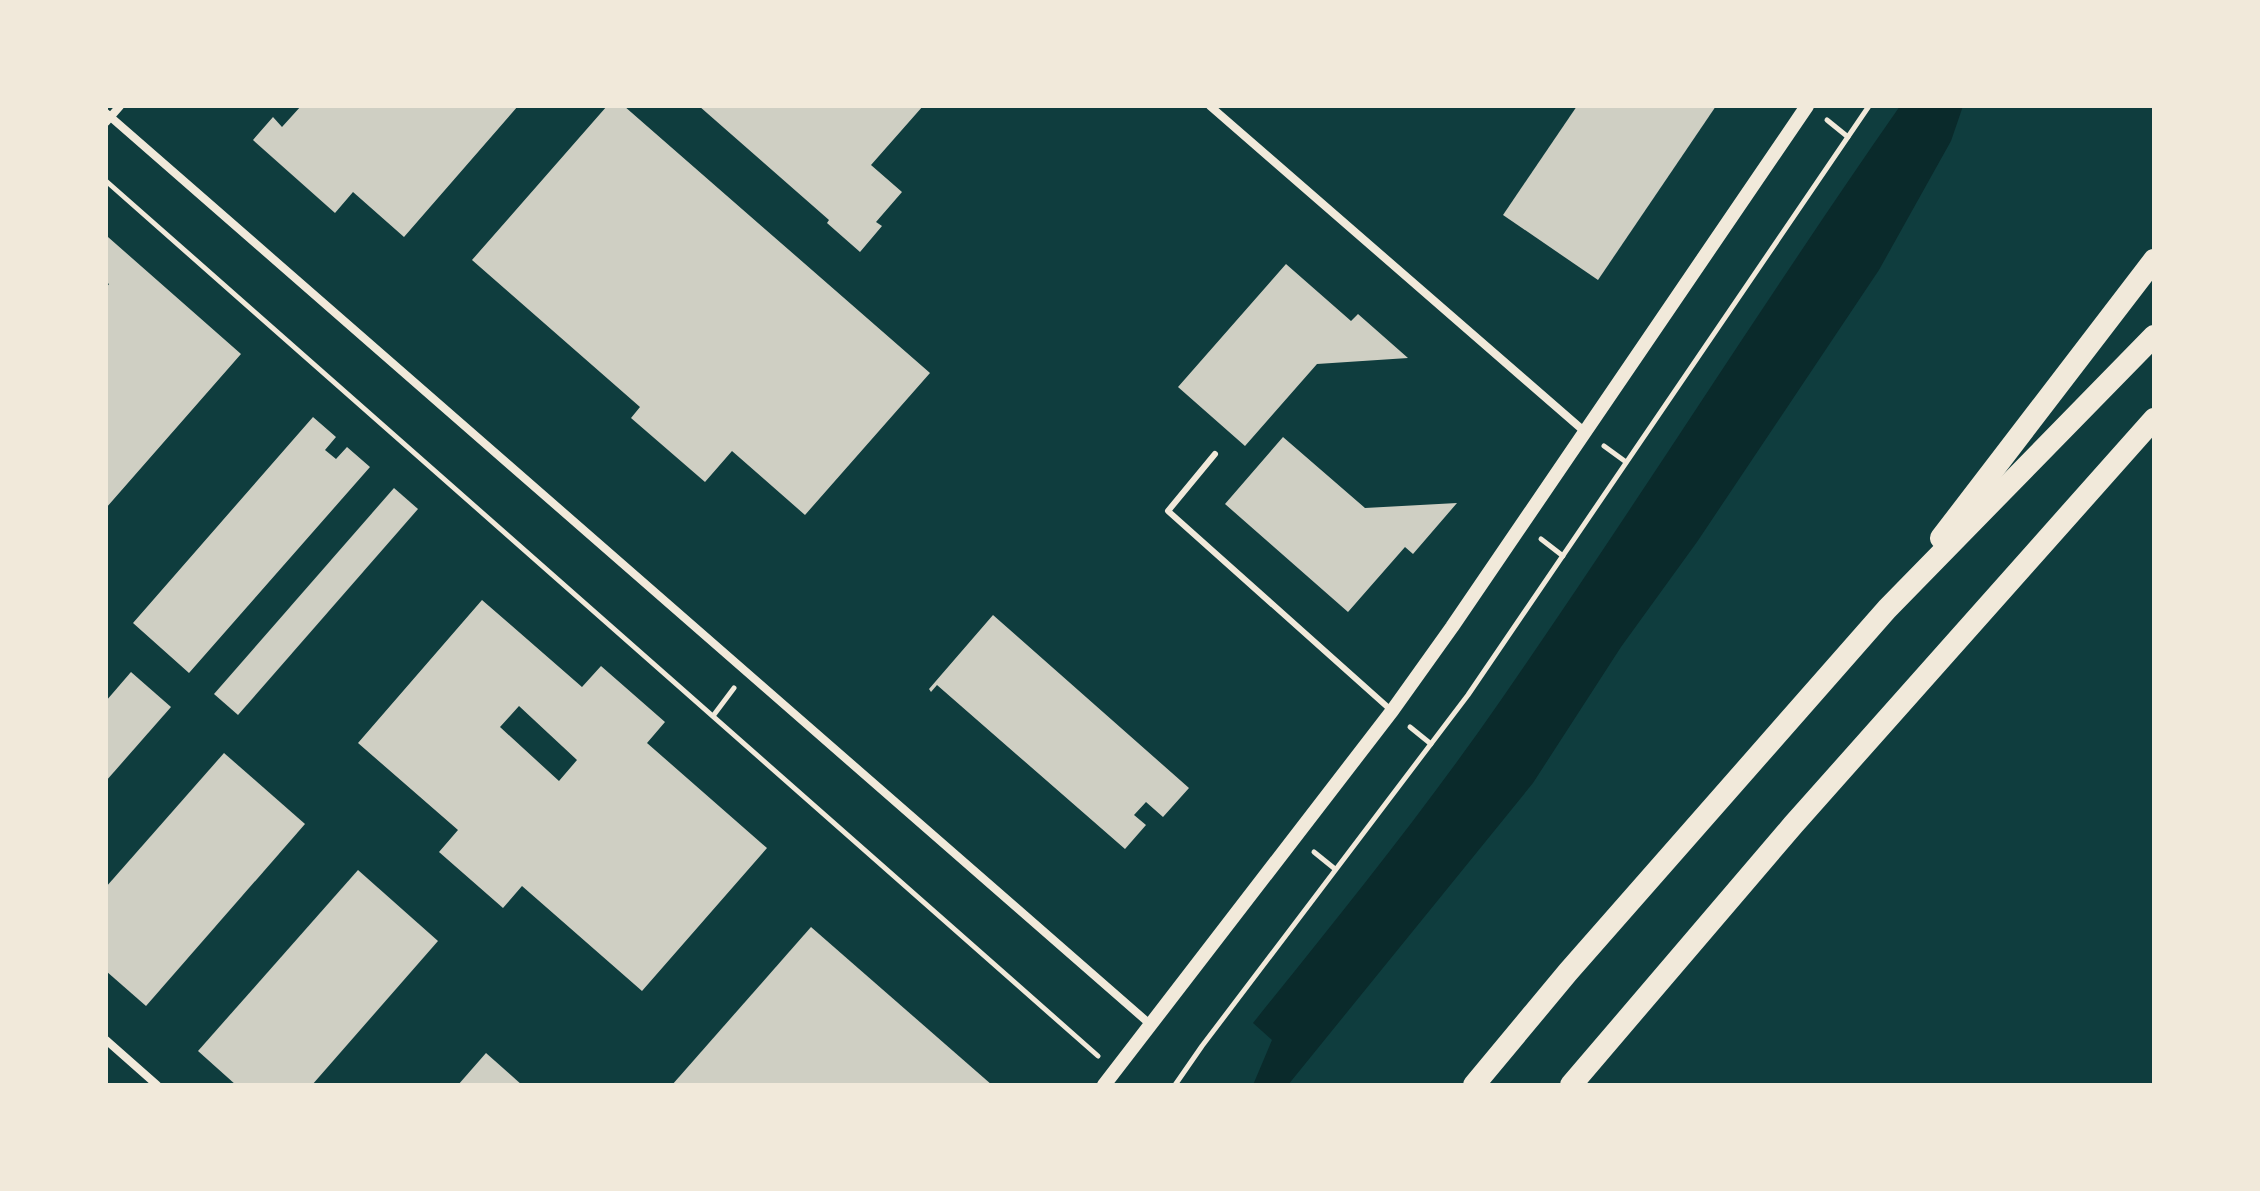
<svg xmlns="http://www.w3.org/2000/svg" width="2260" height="1191" font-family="'Nunito Sans',sans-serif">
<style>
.water{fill:#0a2a2b}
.building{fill:#cfcfc3;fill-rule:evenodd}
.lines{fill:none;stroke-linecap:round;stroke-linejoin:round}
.path{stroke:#f1e9da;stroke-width:5}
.service{stroke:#f1e9da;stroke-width:6}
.minor{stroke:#f1e9da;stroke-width:8}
.tertiary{stroke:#f1e9da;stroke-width:14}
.trunk{stroke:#f1e9da;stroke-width:22}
</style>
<rect width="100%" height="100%" fill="#0f3d3e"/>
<!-- water -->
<path class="water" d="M 1900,106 L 1963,106 L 1951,141 L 1879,270 L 1697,542 L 1621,647 L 1533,783 L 1288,1085 L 1253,1085 L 1272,1040 L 1253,1023 C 1339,916 1425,810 1503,697 C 1638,502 1764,301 1900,106 Z"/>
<!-- building -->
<g class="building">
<polygon points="301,106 518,106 404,237 353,192 335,213 253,140 273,117 282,127"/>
<polygon points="607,106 624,106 930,373 805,515 732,451 705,482 631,418 640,407 472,260"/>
<polygon points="699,106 923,106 871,165 902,192 876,222 882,226 860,252 827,223 829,220"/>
<polygon points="1577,106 1716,106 1598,280 1503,215"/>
<polygon points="108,237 241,354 106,508 106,288 109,284 106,282"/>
<polygon points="1286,264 1351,321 1358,314 1408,358 1317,364 1245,446 1178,387"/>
<polygon points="313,417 336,437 325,450 336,459 347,447 370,467 189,673 133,623"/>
<polygon points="1283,437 1365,508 1457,503 1413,554 1405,547 1348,612 1225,504"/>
<polygon points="394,488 418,509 238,715 214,694"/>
<path d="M 482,600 L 582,687 L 601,666 L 665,722 L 647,743 L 767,848 L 642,991 L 522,886 L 503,908 L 439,852 L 458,830 L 358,743 ZM 519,706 L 577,760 L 559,781 L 500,727 Z"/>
<polygon points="993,615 1189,788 1163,817 1146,802 1134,815 1146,825 1125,849 937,685 931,692 929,689"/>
<polygon points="131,672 171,707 106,781 106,701"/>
<polygon points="224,753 305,824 146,1006 106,971 106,887"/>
<polygon points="358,870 438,941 312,1085 236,1085 198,1051"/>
<polygon points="811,927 992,1085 672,1085"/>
<polygon points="486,1053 522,1085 458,1085"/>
</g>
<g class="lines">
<!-- path -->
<g class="path">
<polyline points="1827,120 1848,137"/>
<polyline points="106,181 1098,1056"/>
<polyline points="1604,446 1626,462"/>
<polyline points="1541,539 1563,556"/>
<polyline points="713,716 734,688"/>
<polyline points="1410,727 1431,744"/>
<polyline points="1314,852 1335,869"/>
<polyline points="1175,1085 1202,1046 1468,695 1869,106"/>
</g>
<!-- service -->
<polyline class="service" points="1215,454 1168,511 1392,711"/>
<!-- minor -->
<g class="minor">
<polyline points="1210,106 1584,431"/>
<polyline points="106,113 1151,1025"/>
<polyline points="106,122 120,106"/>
<polyline points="106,1040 157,1085"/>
</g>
<!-- tertiary -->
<polyline class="tertiary" points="1104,1085 1392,711 1452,627 1807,106"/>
<!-- trunk -->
<g class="trunk">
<polyline points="1941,538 2154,260"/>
<polyline points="1474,1085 1568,972 1887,609 2154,336"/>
<polyline points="1571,1085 1793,825 2154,419"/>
</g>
</g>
<!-- border -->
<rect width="2260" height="1191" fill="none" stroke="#f1e9da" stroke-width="216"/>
</svg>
